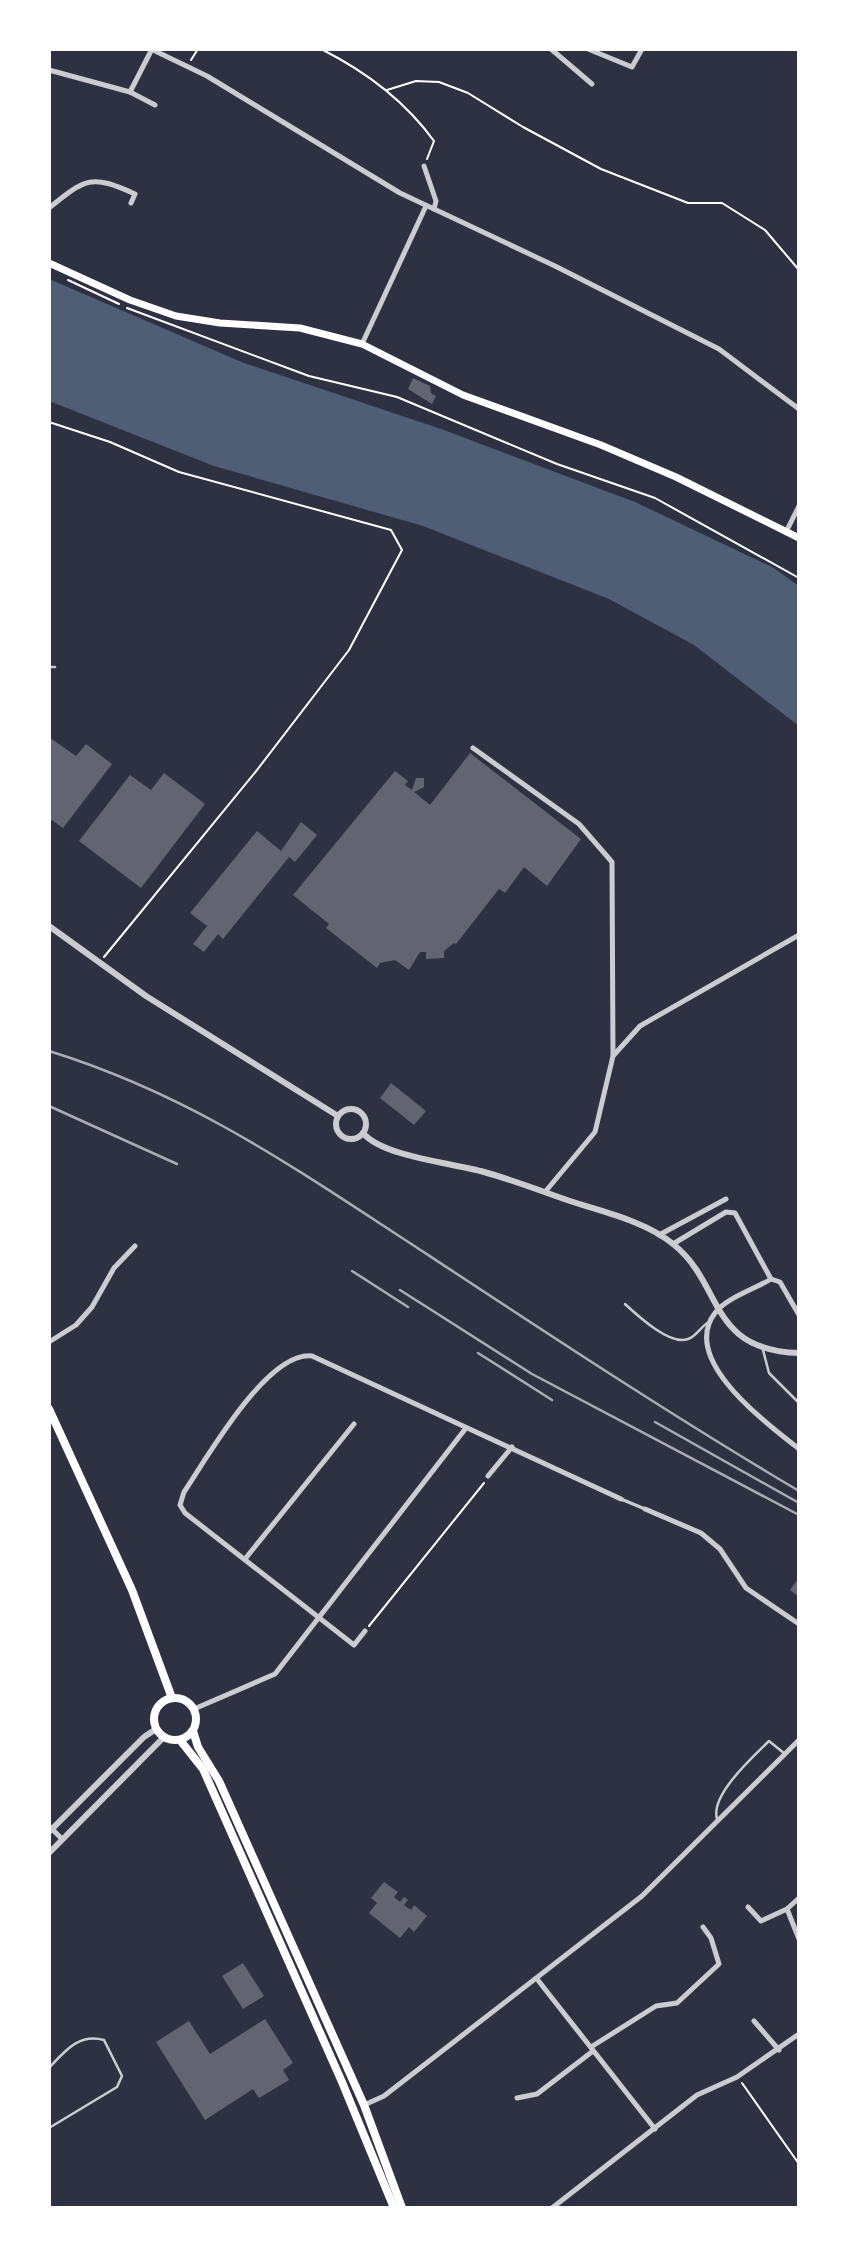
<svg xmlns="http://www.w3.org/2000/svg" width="848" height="2257" font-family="'Exo 2',sans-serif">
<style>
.water{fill:#4f5d75}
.building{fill:#626471}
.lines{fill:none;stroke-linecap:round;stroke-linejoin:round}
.path{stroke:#fff;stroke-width:2}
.service{stroke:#caccd0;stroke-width:2.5}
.pedestrian{stroke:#caccd0;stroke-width:3.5}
.minor{stroke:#caccd0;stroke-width:5}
.tertiary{stroke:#caccd0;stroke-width:6}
.secondary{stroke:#fff;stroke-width:7}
.primary{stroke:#fff;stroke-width:8}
.rail{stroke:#abadb3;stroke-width:2.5}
</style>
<rect width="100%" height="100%" fill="#2d3142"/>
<!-- water -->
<polygon class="water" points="49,279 244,363 444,430 635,502 772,567 799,586 799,726 694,645 609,599 423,526 214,466 49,401"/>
<!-- building -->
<g class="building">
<polygon points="413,378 430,386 431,393 436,396 432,404 408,389"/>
<polygon points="49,737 76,756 86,744 112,764 63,828 49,818"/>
<polygon points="470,753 581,839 547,886 524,867 505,893 499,889 456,944 454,943 444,951 444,958 426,959 426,952 420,952 409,970 395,960 380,963 377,968 326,928 329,924 293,895 395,771 408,781 405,785 412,790 416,778 424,778 424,787 414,792 430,805"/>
<polygon points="164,773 205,804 141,888 79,841 130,775 151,790"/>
<polygon points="301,822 317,835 295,862 289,857 223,939 218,934 204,952 193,944 207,926 190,913 257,831 281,851"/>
<polygon points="391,1083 426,1111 414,1125 380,1098"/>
<polygon points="799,1577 799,1597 790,1590"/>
<polygon points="384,1882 398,1892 394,1897 400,1902 404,1897 408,1900 404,1905 411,1910 414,1905 427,1916 414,1932 409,1927 400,1938 369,1913 377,1903 371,1898"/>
<polygon points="243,1963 264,1996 243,2009 222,1976"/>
<polygon points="265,2019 293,2063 283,2070 289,2080 259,2098 253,2089 205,2120 156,2042 189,2021 210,2054"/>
</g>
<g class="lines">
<!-- path -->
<g class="path">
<path d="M 321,49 C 365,71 405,101 434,141 L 427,159"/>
<polyline points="191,60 198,49"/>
<polyline points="387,90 416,81 439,82 468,93 523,127 601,169 688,203 722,203 765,230 799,270"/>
<polyline points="68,280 119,304"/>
<polyline points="127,308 309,376 397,397 557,464 655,498 799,578"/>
<polyline points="49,422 110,442 179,472 391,530 402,550 349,650 257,770 104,957"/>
<polyline points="369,1626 484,1483"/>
<polyline points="742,2083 799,2164"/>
</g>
<!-- service -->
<g class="service">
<polyline points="49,667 55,667"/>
<path d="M 625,1304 C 637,1315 670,1346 688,1339 C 697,1336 701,1326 710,1321"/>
<polyline points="763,1350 769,1373 799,1403"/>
<path d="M 717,1819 C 710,1795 753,1757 769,1741 L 785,1754"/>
<path d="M 49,2068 C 65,2051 79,2033 104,2040 L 122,2076 L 117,2087 L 49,2128"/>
</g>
<!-- pedestrian -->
<polyline class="pedestrian" points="621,1499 645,1509"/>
<!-- minor -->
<g class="minor">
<polyline points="151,49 207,76 400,193 555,266 719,349 799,409"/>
<polyline points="551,49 592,84"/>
<polyline points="588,49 632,67 642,49"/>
<polyline points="49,70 130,92 152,49"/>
<polyline points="130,92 155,105"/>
<polyline points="424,166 436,201 434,209"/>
<path d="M 49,208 C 86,178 91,174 135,194 L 131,203"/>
<polyline points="362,344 426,206"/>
<polyline points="786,532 799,506"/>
<polyline points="473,748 579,824 612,862 613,1056"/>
<polyline points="545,1192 595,1132 613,1056 640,1026 799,935"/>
<polyline points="659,1235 726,1199"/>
<path d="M 673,1244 L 726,1212 L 735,1213 L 771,1279 C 755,1289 726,1298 715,1313 C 679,1360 768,1424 799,1449"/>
<polyline points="771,1279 780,1282 799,1315"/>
<polyline points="49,1342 76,1325 92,1307 114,1268 135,1246"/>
<polyline points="488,1476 512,1447"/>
<polyline points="645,1509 701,1533 720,1549 746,1588 799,1624"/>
<polyline points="245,1559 354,1424"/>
<path d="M 365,1631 L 354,1645 L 185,1513 L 180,1505 L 184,1492 C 207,1458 267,1351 312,1356 L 621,1499"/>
<polyline points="194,1709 275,1674 466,1428"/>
<polyline points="49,1826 62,1839"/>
<polyline points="748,1907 761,1921 787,1909 799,1898"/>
<polyline points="787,1909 799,1939"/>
<polyline points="537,1979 655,2129"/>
<polyline points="754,2021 779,2050"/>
<polyline points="591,2047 656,2006 677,2003 719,1964 711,1938 703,1927"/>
<polyline points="517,2098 537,2094 593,2051"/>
<polyline points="364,2105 384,2096 642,1896 799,1740"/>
<polyline points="552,2208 697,2095 737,2077 799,2034"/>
</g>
<!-- tertiary -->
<g class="tertiary">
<polyline points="49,926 146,996 338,1116"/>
<circle cx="351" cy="1124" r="15"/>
<path d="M 363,1133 C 383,1157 453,1163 484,1172 C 513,1180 541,1191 570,1201 C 603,1212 645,1221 673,1244 C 724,1284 707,1350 799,1353"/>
<polyline points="49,1832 144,1737 156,1729"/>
<polyline points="49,1853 164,1737"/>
</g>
<!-- secondary -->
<polyline class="secondary" points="49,263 130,300 176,316 220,323 300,328 362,344 463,395 601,445 676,477 799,538"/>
<!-- primary -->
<g class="primary">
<polyline points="49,1409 132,1590 172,1698"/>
<circle cx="175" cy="1719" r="21"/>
<polyline points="193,1731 198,1747 219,1781 364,2105 402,2208"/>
<polyline points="180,1740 203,1769 342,2082 394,2208"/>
</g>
<!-- rail -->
<g class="rail">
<path d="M 49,1051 C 191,1095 293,1167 416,1247 C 542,1330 669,1414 799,1491"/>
<polyline points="49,1106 177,1164"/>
<polyline points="352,1271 408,1307"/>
<polyline points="400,1290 532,1374 799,1515"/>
<polyline points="478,1353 552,1400"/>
<polyline points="655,1422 799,1503"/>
</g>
</g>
<!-- border -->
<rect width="848" height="2257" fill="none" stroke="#ffffff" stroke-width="102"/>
</svg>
